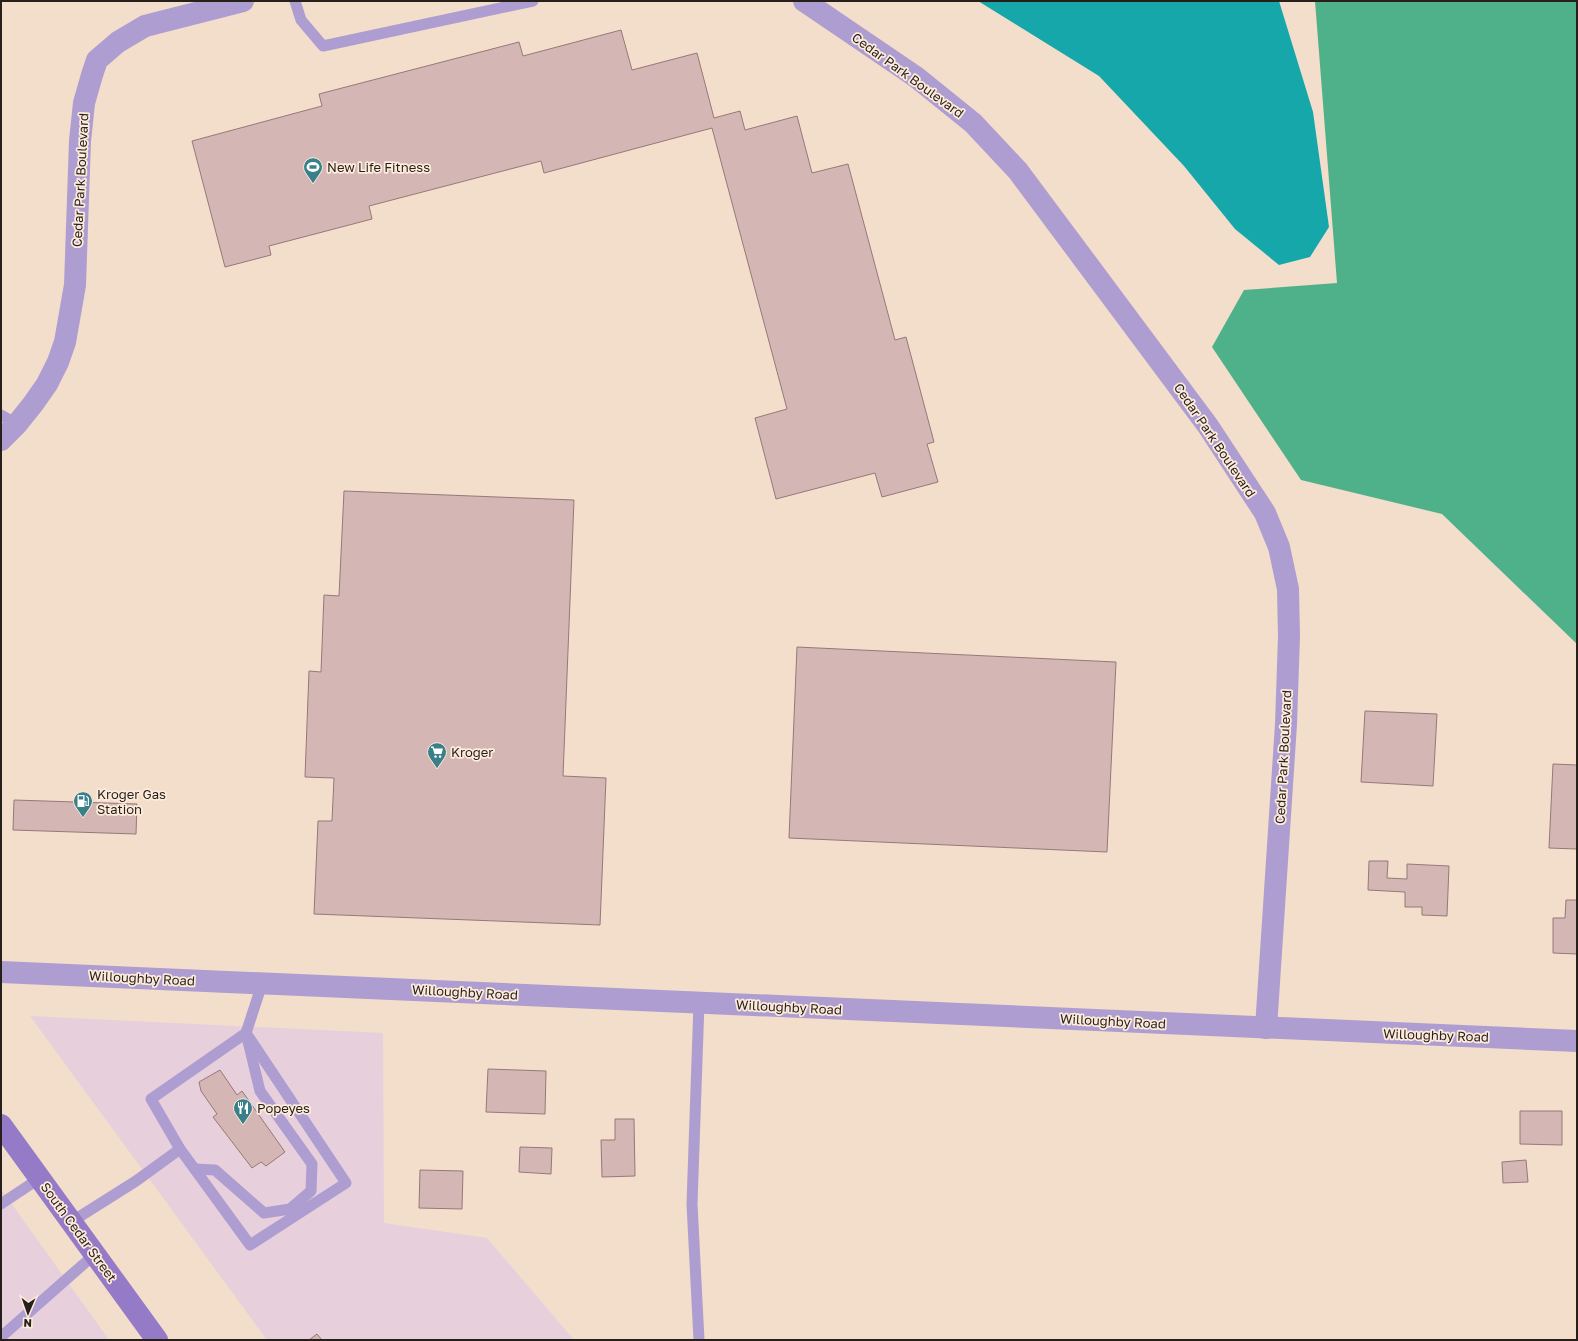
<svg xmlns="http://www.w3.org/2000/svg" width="1578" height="1341" font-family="'Golos Text',sans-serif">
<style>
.commercial{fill:#e7d0dc}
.forest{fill:#4fb18a}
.water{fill:#16a7aa}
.building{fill:#d4b6b5;stroke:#957978}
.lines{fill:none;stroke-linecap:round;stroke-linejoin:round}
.service{stroke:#ae9dd1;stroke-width:11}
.minor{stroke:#ae9dd1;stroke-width:22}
.tertiary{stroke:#ae9dd1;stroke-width:22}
.secondary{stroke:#957ac7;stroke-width:22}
.labels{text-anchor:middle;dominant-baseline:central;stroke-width:3.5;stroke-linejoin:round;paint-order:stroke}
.street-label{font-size:13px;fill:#271f19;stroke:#fdebdc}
.poi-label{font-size:13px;fill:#271f19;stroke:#fdebdc;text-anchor:start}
</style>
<rect width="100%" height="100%" fill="#f3ddcb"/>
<!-- commercial -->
<g class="commercial">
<polygon points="30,1016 383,1033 384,1223 487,1238 574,1340 267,1340"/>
<polygon points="1,1189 109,1340 1,1340"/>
</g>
<!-- forest -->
<polygon class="forest" points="1315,1 1577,1 1577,644 1442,514 1301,480 1212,347 1244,290 1337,283"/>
<!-- water -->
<polygon class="water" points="978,1 1279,1 1313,112 1329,227 1310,257 1279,265 1235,229 1184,166 1099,76"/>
<!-- building -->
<g class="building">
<polygon points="621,30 632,70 697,53 714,118 740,111 745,130 797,116 812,173 848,164 895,340 906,337 934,442 927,444 938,482 882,497 875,473 776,499 755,418 787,409 712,128 544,173 541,161 369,206 372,219 269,246 271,255 225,267 192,141 322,106 319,94 519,42 523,56"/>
<polygon points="344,491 574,500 563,776 606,778 600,925 314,914 318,821 332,821 334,778 305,777 309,671 321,672 324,595 339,596"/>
<polygon points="797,647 1116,662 1107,852 789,838"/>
<polygon points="1365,711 1437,714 1433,786 1361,782"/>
<polygon points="1553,764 1577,765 1577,849 1549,848"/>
<polygon points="14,800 137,804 136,834 13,830"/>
<polygon points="1369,861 1388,861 1387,878 1407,879 1407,864 1449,866 1447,916 1422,915 1422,907 1405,907 1405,892 1368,890"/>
<polygon points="1566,900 1577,900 1577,954 1553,953 1553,918 1565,918"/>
<polygon points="488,1069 546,1071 545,1114 486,1112"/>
<polygon points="220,1070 237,1095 242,1091 285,1152 266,1166 261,1162 252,1168 213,1117 217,1114 201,1091 199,1082"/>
<polygon points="1520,1111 1562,1111 1562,1145 1520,1144"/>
<polygon points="615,1119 634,1119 635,1176 602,1177 601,1140 615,1140"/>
<polygon points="520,1147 552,1148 551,1174 519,1172"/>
<polygon points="1526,1160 1528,1182 1503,1183 1502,1162"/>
<polygon points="420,1170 463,1171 462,1209 419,1208"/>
<polygon points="317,1334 322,1340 309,1340"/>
</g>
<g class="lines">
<!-- service -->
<g class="service">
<polyline points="295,1 301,20 323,46 533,1"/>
<polyline points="1,415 17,424"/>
<polygon points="246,1033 346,1183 250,1245 180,1149 151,1099"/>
<polyline points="195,1169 215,1170 264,1213 290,1209 311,1191 312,1164 260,1091 246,1033 262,984"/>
<polyline points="1,1204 40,1178"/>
<polyline points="71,1222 136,1181 180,1149"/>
<polyline points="1,1337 95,1254"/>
<polyline points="699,1340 692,1204 699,1003"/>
</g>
<!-- minor -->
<g class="minor">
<polyline points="804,1 916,77 973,123 1018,171 1208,426 1265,513 1279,547 1288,589 1289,636 1286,724 1266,1028"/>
<polyline points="1,440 17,424 33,404 47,384 58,362 65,342 75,285 80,141 84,103 92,75 97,60 118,42 145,26 243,1"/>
</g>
<!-- tertiary -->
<polyline class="tertiary" points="1,972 1577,1041"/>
<!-- secondary -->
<polyline class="secondary" points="1,1125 157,1340"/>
</g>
<!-- icons -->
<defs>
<symbol id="stadium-pin" viewBox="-11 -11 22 30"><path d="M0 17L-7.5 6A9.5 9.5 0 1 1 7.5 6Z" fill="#39808a" stroke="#fdebdc"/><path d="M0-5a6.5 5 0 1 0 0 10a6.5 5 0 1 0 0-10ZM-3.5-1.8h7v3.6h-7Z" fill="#fff"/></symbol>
<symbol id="supermarket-pin" viewBox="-11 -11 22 30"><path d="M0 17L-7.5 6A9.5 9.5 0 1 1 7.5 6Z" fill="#39808a" stroke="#fdebdc"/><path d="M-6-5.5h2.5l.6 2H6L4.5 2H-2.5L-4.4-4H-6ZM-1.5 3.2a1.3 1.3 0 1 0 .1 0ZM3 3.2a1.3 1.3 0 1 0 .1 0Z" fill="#fff"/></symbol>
<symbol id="fuel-pin" viewBox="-11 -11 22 30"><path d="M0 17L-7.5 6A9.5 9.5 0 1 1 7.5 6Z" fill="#39808a" stroke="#fdebdc"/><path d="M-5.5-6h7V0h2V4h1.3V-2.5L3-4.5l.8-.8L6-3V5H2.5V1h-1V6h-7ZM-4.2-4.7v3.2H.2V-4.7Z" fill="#fff"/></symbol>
<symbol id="restaurant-pin" viewBox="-11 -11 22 30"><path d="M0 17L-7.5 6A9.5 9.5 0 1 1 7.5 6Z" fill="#39808a" stroke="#fdebdc"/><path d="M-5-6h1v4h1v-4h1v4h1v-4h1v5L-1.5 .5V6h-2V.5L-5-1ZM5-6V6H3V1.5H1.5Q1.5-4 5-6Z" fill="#fff"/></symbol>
</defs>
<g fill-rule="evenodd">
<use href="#stadium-pin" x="302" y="156" width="22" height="30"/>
<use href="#supermarket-pin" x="426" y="741" width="22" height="30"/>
<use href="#fuel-pin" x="72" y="790" width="22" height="30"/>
<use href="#restaurant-pin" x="232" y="1097" width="22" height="30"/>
</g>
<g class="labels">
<!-- street labels -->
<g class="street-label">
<text transform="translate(908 75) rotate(36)">Cedar Park Boulevard</text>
<text transform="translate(80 180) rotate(-87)">Cedar Park Boulevard</text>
<text transform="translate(1215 440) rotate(56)">Cedar Park Boulevard</text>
<text transform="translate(1283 757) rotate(-87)">Cedar Park Boulevard</text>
<text transform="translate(142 978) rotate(3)">Willoughby Road</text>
<text transform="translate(465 992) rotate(3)">Willoughby Road</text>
<text transform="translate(789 1007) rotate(3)">Willoughby Road</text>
<text transform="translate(1113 1021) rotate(3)">Willoughby Road</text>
<text transform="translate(1436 1035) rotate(2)">Willoughby Road</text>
<text transform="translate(79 1232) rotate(54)">South Cedar Street</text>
</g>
<!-- poi labels -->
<g class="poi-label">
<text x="327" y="167">New Life Fitness</text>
<text x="451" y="752">Kroger</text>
<text x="97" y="794">Kroger Gas<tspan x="97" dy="15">Station</tspan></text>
<text x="257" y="1108">Popeyes</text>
</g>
</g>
<!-- border -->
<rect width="1578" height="1341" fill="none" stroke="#271f19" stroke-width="4"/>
<!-- north arrow -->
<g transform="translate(28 1313) rotate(182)" stroke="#fdebdc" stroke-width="3" paint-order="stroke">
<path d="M0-3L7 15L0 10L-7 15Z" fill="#271f19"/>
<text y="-6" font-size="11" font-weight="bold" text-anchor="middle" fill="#271f19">N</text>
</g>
</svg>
